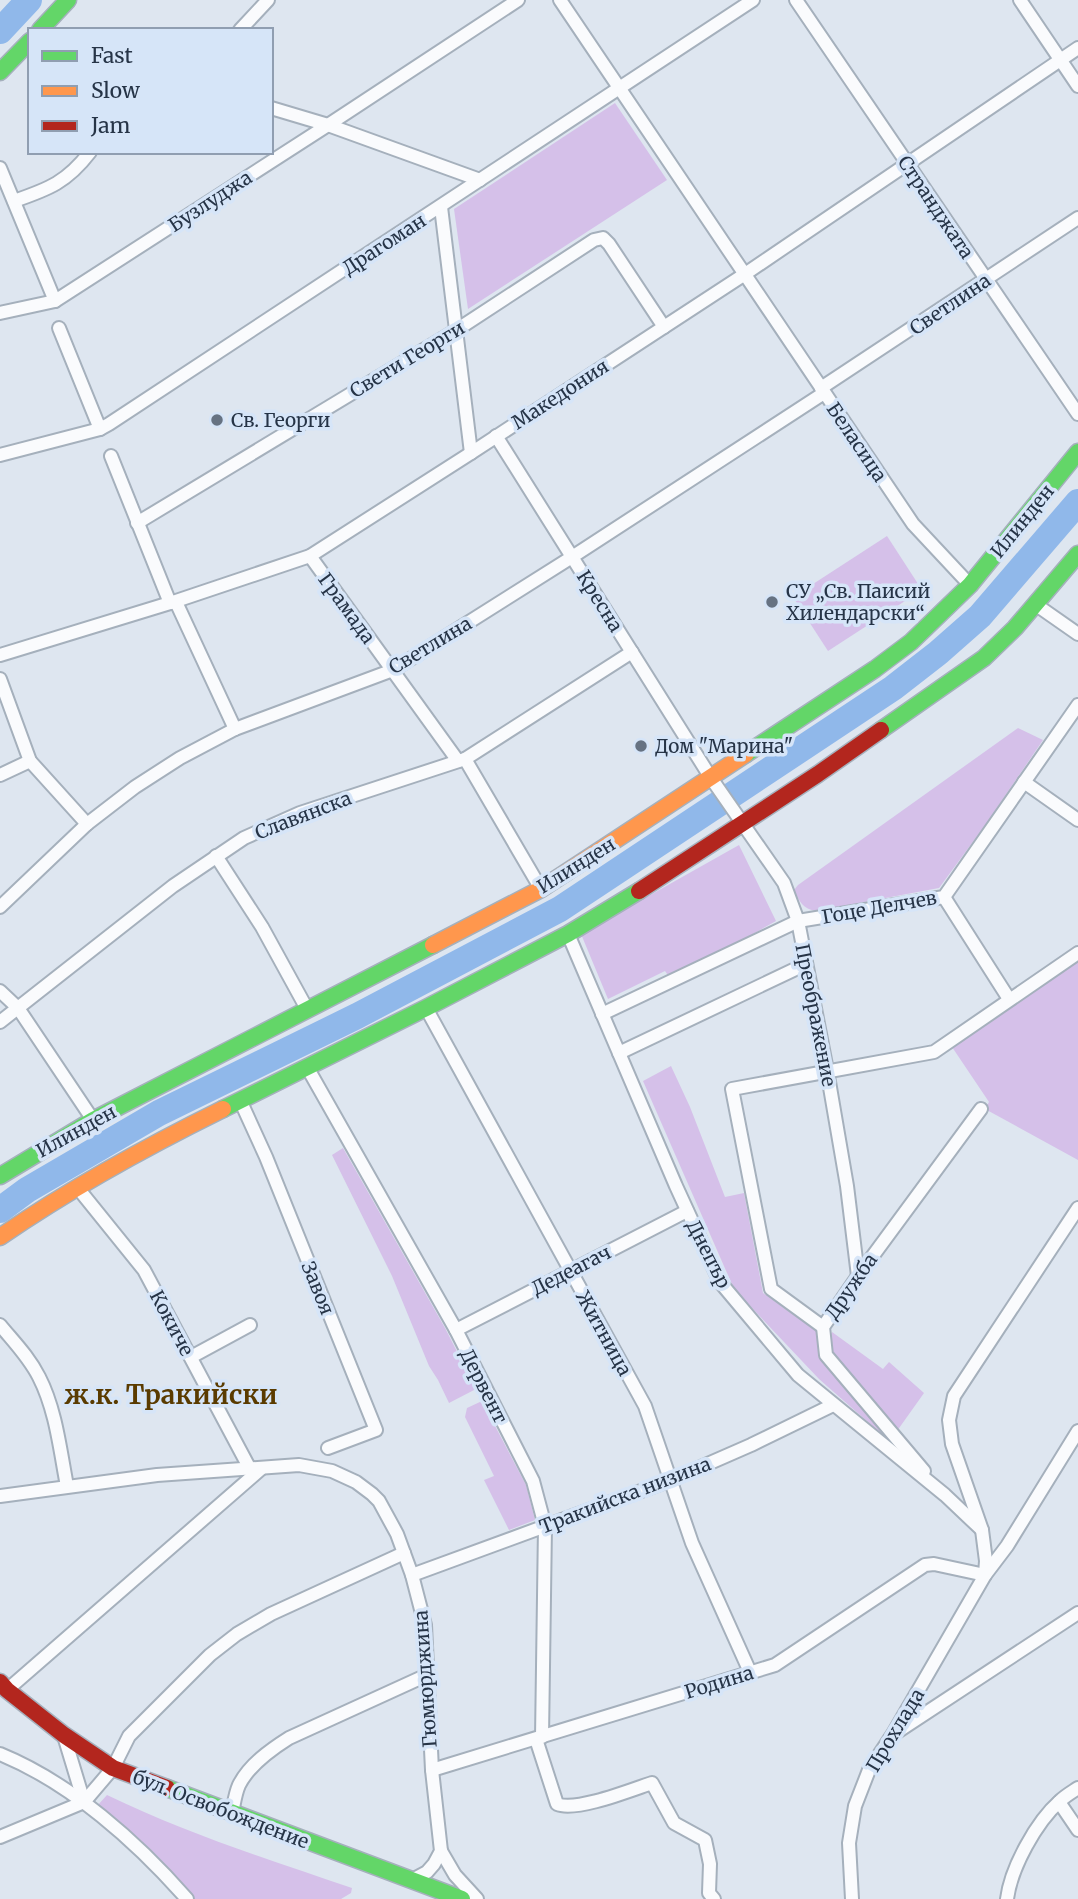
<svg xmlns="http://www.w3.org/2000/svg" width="1078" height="1899" font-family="Merriweather,serif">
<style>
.green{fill:#d5c0e9}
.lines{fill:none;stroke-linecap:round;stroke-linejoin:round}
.river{stroke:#90b8ea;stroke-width:26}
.street-casing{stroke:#a5b0bc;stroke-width:16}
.fast-casing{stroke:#a5b0bc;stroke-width:19}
.slow-casing{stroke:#a5b0bc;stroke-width:19}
.jam-casing{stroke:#a5b0bc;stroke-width:19}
.street{stroke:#fafbfd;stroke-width:12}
.fast{stroke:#63d668;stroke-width:16}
.slow{stroke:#ff974d;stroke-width:16}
.jam{stroke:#b3261e;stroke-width:16}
.poi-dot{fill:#667282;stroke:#d6e5f8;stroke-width:2.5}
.labels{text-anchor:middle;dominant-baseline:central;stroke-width:7;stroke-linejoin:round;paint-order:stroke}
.street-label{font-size:19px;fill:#263447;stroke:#d6e5f8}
.poi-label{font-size:19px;fill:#263447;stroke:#d6e5f8;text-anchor:start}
.district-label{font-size:26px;font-weight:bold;fill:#5a3b00;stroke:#d6e5f8}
</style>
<rect width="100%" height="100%" fill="#dee6f0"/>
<!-- green -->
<g class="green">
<polygon points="615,103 667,180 468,309 454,209"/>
<polygon points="887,536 922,590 828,651 793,597"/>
<path d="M 1018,728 L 1043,740 L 986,824 L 939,888 L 816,911 C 803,909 799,901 794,890 L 798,885 Z"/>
<polygon points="739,845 776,921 678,976 670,978 665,971 608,999 581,934"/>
<polygon points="1078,957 1078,1160 985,1109 989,1102 950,1044"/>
<polygon points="671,1066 690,1107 725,1197 744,1193 763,1293 819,1333 819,1345 910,1459 819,1379 734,1289 643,1081"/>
<polygon points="343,1148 445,1328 476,1389 449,1403 438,1380 429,1366 392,1276 332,1155"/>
<polygon points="832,1332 883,1369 889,1362 924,1393 897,1431 832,1356 828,1340"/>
<polygon points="482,1401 526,1485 535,1520 509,1530 484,1480 494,1476 465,1417 467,1408"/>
<path d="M 107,1795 C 186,1833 269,1860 352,1888 L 351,1893 L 341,1899 L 194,1899 L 156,1855 L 97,1806 Z"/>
</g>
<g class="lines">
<!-- river -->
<g class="river">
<polyline points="0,31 29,0"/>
<polyline points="0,1210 27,1190 159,1113 357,1016 560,909 893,688 938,653 980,616 1078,502"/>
</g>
<defs>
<g id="street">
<polyline points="560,0 913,524 970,585"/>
<polyline points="796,0 1078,414"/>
<polyline points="1020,0 1078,86"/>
<polyline points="240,30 268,0"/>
<polyline points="271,108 328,125 480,180"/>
<polyline points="0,168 55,301"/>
<path d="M 14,201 C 49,189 67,182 90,152"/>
<polyline points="441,207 471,453"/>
<polyline points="0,313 55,301 328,125 518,0"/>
<polyline points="59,328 100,429"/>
<polyline points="821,388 1078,218"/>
<polyline points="496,436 711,778 784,883 798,921 827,1070 847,1186 858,1276"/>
<polyline points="0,455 100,429 109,424 753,0"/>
<polyline points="111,456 170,603 176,602 235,729"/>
<polyline points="137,523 455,331 594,240 603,238 609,244 664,327"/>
<polyline points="310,556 458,761"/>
<polyline points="1035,604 1078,634"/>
<polyline points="0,655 170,603 310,556 471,453 745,274 1078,48"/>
<polyline points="0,679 30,761 87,824"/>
<polyline points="465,759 541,889"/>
<polyline points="0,775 30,761"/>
<polyline points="1024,782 1078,820"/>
<polyline points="216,856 262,927 307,1009"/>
<polyline points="944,897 1009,999"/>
<polyline points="0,907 87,824 135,787 180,758 235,729 393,670 572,557 824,393"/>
<polyline points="568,934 676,1186 720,1282 798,1375 945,1495 982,1530"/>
<polyline points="0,991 18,1008 93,1120"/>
<polyline points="426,1008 645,1406 692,1543 750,1672"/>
<polyline points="602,1014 798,921 944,897 1078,705"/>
<polyline points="0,1022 173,886 244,838 300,813 465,759 632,652"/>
<polyline points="619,1053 806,964"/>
<polyline points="307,1067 456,1330 533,1481 545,1526 542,1737"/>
<polyline points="240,1100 266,1157 376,1430 328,1448"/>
<polyline points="77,1187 144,1270 250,1469"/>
<path d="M 0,1325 C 14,1342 29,1357 39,1377 C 56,1410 60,1450 67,1486"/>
<polyline points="823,1327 771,1289 732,1089 934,1052 1078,953"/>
<polyline points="456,1330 687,1211"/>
<polyline points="191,1357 250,1325"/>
<polyline points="924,1471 826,1355 823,1327 858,1276 981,1109"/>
<polyline points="0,1496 157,1475 299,1465 332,1471 356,1482 372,1494 379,1501 397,1534 412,1575 425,1625 432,1770 441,1851 434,1864 427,1872 412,1880"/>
<polyline points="985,1574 986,1561 982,1530 952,1444 949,1420 954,1396 1078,1208"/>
<polyline points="412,1575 671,1480 751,1445 833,1405"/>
<polyline points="7,1690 262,1468"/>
<polyline points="897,1732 1078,1613"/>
<polyline points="64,1736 84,1802"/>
<path d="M 536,1739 L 557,1804 C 576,1812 631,1790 652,1783 L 674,1823 L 705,1840 L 710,1864 L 709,1893 L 714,1899"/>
<path d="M 0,1754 C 71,1783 137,1842 187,1899"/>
<polyline points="432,1770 775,1665 925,1565 934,1564 985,1575"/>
<polyline points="1059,1802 1078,1830"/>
<path d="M 232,1813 C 234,1804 235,1794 239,1785 C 249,1765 270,1750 289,1738 L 427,1675"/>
<polyline points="0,1837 84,1802 113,1768 129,1736 210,1655 237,1634 271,1614 404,1553"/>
<polyline points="441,1851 455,1875 477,1899"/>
<polyline points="852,1899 849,1843 855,1806 869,1770 893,1734 985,1575 1007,1546 1078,1431"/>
<path d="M 1007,1899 C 1011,1868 1036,1822 1060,1801 C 1065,1796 1072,1792 1078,1788"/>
</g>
<g id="fast">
<polyline points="40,30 68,0"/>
<polyline points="0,72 30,41"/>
<polyline points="881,730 984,658 1015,628 1078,554"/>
<polyline points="746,754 875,669 911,642 970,585 1078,452"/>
<polyline points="223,1109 426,1008 568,934 639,891"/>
<polyline points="0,1176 93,1120 433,945"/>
<polyline points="167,1788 462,1899"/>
</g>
<g id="slow">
<polyline points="433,945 541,889 746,754"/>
<path d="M 0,1237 C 71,1188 146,1147 223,1109"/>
</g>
<g id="jam">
<polyline points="639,891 818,774 881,730"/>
<polyline points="0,1682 7,1690 64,1735 113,1768 167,1788"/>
</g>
</defs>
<!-- street casing -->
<use href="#street" class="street-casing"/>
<!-- fast casing -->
<use href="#fast" class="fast-casing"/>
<!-- slow casing -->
<use href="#slow" class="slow-casing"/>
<!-- jam casing -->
<use href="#jam" class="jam-casing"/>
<!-- street -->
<use href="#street" class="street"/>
<!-- fast -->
<use href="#fast" class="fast"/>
<!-- slow -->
<use href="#slow" class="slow"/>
<!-- jam -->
<use href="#jam" class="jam"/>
</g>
<!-- markers -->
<g class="poi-dot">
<circle cx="217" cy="420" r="7"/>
<circle cx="772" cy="602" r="7"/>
<circle cx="641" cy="746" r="7"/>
</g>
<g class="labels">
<!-- street labels -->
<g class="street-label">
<text transform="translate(210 201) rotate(-33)">Бузлуджа</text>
<text transform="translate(936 207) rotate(56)">Странджата</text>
<text transform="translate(384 244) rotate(-33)">Драгоман</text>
<text transform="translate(950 304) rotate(-34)">Светлина</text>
<text transform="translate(407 359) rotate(-31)">Свети Георги</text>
<text transform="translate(560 394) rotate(-33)">Македония</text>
<text transform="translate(857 442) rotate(56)">Беласица</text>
<text transform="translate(1022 521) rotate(-51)">Илинден</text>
<text transform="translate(600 601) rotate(58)">Кресна</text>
<text transform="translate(347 608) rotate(54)">Грамада</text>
<text transform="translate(430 645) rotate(-31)">Светлина</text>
<text transform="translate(303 815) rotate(-21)">Славянска</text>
<text transform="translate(576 865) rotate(-32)">Илинден</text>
<text transform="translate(879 907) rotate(-10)">Гоце Делчев</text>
<text transform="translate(816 1015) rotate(79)">Преображение</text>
<text transform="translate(76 1131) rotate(-29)">Илинден</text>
<text transform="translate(709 1254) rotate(63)">Днепър</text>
<text transform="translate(571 1270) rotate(-27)">Дедеагач</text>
<text transform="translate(851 1286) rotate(-55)">Дружба</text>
<text transform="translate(318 1288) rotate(68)">Завоя</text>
<text transform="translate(172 1323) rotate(62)">Кокиче</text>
<text transform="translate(604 1333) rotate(61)">Житница</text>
<text transform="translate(484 1386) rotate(63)">Дервент</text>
<text transform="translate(625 1495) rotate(-21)">Тракийска низина</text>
<text transform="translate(425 1679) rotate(-94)">Гюмюрджина</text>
<text transform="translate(719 1682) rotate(-17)">Родина</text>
<text transform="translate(895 1730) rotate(-59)">Прохлада</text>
<text transform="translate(221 1809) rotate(21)">бул. Освобождение</text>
</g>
<!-- poi labels -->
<g class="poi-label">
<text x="231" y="420">Св. Георги</text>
<text x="786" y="591">СУ „Св. Паисий<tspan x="786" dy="22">Хилендарски“</tspan></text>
<text x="655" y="746">Дом "Марина"</text>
</g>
<!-- district labels -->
<g class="district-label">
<text x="171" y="1394">ж.к. Тракийски</text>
</g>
</g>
<!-- legend -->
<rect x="28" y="28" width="245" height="126" fill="#d6e5f8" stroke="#909eb1" stroke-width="2"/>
<rect x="42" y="51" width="35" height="10" fill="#63d668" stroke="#909eb1" stroke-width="2"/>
<text x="91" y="63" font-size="21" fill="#263447">Fast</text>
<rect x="42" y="86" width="35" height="10" fill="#ff974d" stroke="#909eb1" stroke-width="2"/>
<text x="91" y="98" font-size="21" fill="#263447">Slow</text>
<rect x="42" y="121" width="35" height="10" fill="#b3261e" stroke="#909eb1" stroke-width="2"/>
<text x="91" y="133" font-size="21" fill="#263447">Jam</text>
</svg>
